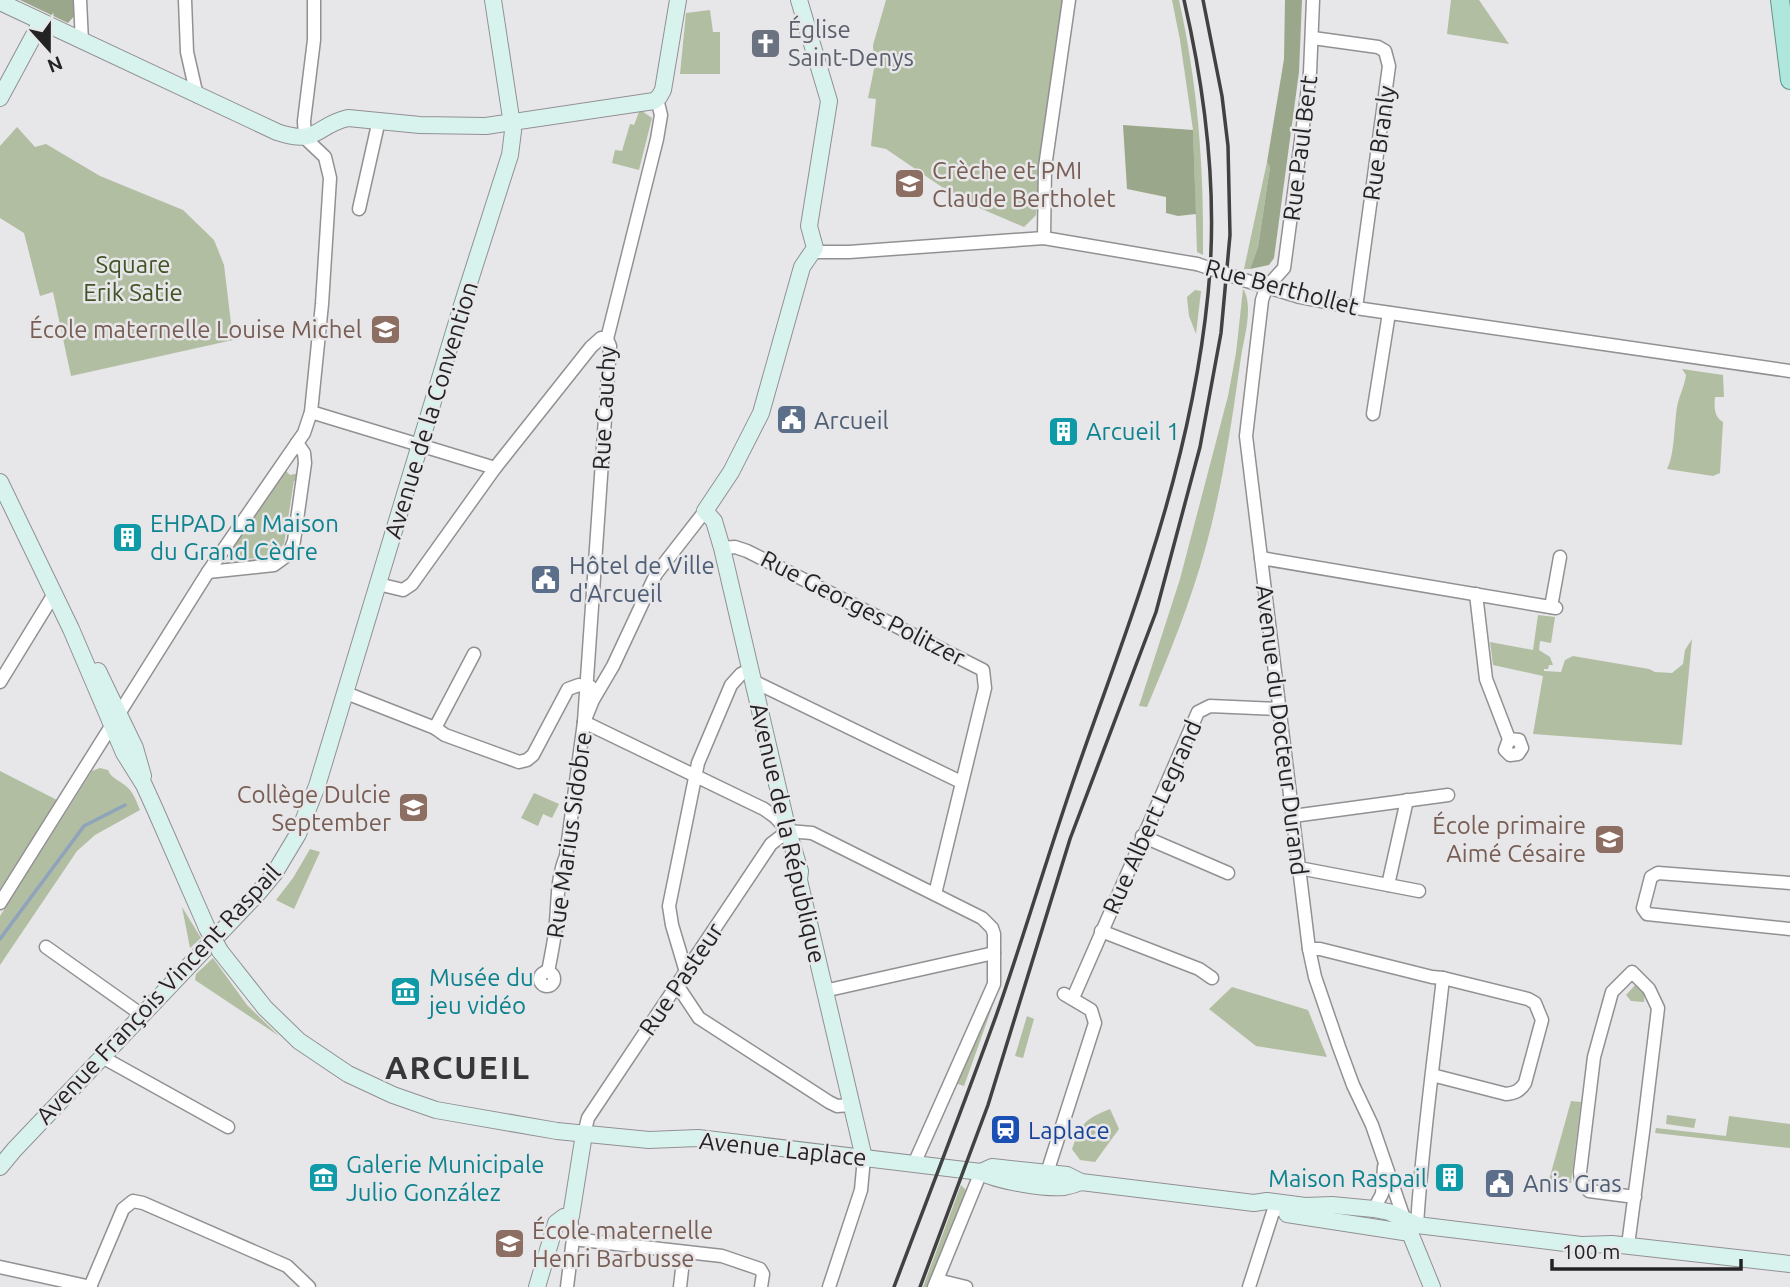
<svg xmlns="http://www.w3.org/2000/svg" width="1790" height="1287" font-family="Ubuntu,sans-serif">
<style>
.green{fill:#b1bea1}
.forest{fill:#9aa78a}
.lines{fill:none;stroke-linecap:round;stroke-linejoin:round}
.stream{stroke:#8fa3bc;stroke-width:3.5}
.street-casing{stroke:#929093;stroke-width:15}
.secondary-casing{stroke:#929093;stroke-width:18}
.primary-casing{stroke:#5d988d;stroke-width:20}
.street{stroke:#fff;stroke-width:12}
.secondary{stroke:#d8f3ee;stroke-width:16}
.primary{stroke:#b0e7dc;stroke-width:18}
.rail{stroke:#424142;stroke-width:3.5}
.street-bridge-casing{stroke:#929093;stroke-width:15;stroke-linecap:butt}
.secondary-bridge-casing{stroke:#929093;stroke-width:18;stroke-linecap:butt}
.street-bridge{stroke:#fff;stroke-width:12}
.secondary-bridge{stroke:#d8f3ee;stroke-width:16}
.labels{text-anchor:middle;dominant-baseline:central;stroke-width:5;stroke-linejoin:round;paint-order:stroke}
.worship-label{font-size:24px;fill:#5b616d;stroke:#e7e6e9;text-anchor:start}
.street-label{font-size:24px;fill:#242324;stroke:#e7e6e9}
.education-label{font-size:24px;fill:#785e54;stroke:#e7e6e9;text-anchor:end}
.park-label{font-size:24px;fill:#425425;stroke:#e7e6e9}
.service-label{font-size:24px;fill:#4e5e75;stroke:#e7e6e9;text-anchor:start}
.culture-label{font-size:24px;fill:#0d838f;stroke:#e7e6e9;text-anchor:start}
.transit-label{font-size:24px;fill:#164399;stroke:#e7e6e9;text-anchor:start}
.district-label{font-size:32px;font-weight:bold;letter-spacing:2px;fill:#373638;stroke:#e7e6e9}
</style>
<rect width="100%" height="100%" fill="#e7e6e9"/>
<!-- green -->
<g class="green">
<polygon points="886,0 1063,0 1046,116 1036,215 1024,227 961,200 886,149 871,146 876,99 868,98 874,69 873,45"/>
<path d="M 1172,0 L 1179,0 C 1198,86 1204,168 1203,255 L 1197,252 L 1193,130 L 1180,40 Z"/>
<polygon points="1451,0 1479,0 1509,44 1447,34"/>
<polygon points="710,10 713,32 720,32 720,74 680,74 686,13"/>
<polygon points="642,111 652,118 639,170 612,163 615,150 622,151 630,124 634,125 639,112"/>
<polygon points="17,127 35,147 46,144 100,176 183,210 214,240 224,265 233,340 71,376 53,292 40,296 24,233 0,218 0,146"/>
<polygon points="1267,162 1270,167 1258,247 1250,269 1244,269"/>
<path d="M 1243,289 C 1254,305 1244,338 1241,357 C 1232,420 1223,484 1206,546 C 1191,601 1169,655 1147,707 L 1139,706 L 1180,579 L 1228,396 L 1236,353 Z"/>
<polygon points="1195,290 1201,291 1196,334 1189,316 1187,297"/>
<path d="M 1682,369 L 1723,375 L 1724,397 L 1715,397 C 1714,407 1714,417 1723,422 L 1720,473 L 1713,476 L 1667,469 C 1675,454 1674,425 1677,407 C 1679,396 1685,385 1686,375 Z"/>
<polygon points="285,470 290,475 299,473 298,481 294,481 284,544 272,556 239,560 238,555 230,550"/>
<polygon points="1538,615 1555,617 1551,643 1540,641 1539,650 1550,657 1553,665 1549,665 1548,669 1544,669 1544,671 1561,672 1565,660 1573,656 1649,669 1655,672 1672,673 1683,664 1685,650 1692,639 1682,745 1533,734 1543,676 1493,665 1490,642 1533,650"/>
<path d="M 100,768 L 108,770 C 111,779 122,781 129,789 C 134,794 137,803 140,810 L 95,835 L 77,851 L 0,965 L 0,916 L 92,771 Z"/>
<polygon points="0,771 57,800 0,889"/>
<polygon points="534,793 559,804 552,818 543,814 538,826 521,818"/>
<polygon points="310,849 320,852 294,909 276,900 293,878"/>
<polygon points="182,907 201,938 190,948"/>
<polygon points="213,958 247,1005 279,1036 195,980 196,974"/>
<polygon points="1638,982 1645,989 1644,1002 1631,1001 1626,995"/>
<polygon points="1232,987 1308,1010 1327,1057 1256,1046 1209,1009"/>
<polygon points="999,988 964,1086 955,1083"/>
<polygon points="1027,1016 1034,1019 1023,1058 1015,1056"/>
<polygon points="1571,1101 1581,1102 1571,1183 1549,1180"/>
<path d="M 1110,1109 L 1119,1129 L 1095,1162 L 1080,1160 L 1072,1149 C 1081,1123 1085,1119 1110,1109 Z"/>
<polygon points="1667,1115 1696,1119 1694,1128 1666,1124"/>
<polygon points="1729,1116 1790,1124 1790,1148 1655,1133 1656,1128 1726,1136"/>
<polygon points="961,1185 969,1193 930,1287 923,1287"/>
</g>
<!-- forest -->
<g class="forest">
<polygon points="20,0 75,0 76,14 68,23"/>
<polygon points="1285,0 1302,0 1299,72 1274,258 1269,265 1250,269 1258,247 1270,167 1267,162 1284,59"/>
<polygon points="1123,125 1193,130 1196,214 1178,216 1166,213 1166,197 1127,189"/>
</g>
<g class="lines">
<!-- stream -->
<polyline class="stream" points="0,939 84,826 125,805"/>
<defs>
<g id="street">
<polyline points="80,0 82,42"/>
<polyline points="185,0 187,52 197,96"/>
<polyline points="1313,0 1310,73 1284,268 1266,288 1262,300 1246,436 1309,949 1315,977 1339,1047 1353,1085 1372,1125 1406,1224"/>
<polyline points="1313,38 1378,47 1385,51 1389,66 1356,308"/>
<polyline points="359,209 379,120"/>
<polyline points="1044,238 1045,167 1069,0"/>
<polyline points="814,252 849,252 1044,238 1197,264"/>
<polyline points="1247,281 1300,297 1356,308 1790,371"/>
<polyline points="311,412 495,468"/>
<polyline points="1373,414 1389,313"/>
<polyline points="722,548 735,547 747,551 983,670 985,688 935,894"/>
<polyline points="1261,558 1556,608"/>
<polyline points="208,572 274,565 289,554 294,541 305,463 304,453 297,443"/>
<polyline points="378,584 403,590 412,584 495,468 591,347 601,338 607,339"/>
<polyline points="1476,594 1486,679 1509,739 1505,750 1510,755 1518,754 1522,748 1519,740 1509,739"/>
<polyline points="1551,607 1560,557"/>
<polyline points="753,681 961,782"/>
<polyline points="0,682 54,594"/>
<polyline points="346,693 435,728 445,735 519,762 527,760 533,755 568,689 579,685 591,687"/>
<polyline points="584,722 764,809 775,817 788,831 812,833 982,918 992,928 994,934 994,984 914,1164"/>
<polyline points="584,722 610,346 607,339 657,139 661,115 657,99"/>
<polyline points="435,728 474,654"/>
<polyline points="1293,816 1448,795"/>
<polyline points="1142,836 1228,873"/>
<polyline points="1299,868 1388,885 1407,800"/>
<polyline points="1790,883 1658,873 1651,877 1643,908 1647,914 1790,929"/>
<polyline points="1388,885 1419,891"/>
<polyline points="0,903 208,572 297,443 304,433 311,412 322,304 330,178 325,157 305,138 304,121 314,40 314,0"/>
<polyline points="1101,931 1199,969 1212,978"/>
<polyline points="46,947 142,1015"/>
<polyline points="1309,949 1320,949 1432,977 1443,978"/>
<circle cx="547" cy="979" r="7"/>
<path d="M 548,972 C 551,955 555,939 556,922 C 558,898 557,878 566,856 L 584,722 L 593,700 L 613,666 L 656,574 L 705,511"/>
<polyline points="686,972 672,925 669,906 698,763 731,685 741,674 749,670"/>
<polyline points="677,985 699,1018 829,1102 837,1106 851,1105"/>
<polyline points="824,991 994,953"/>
<polyline points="1073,998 1198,712 1210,706 1279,709"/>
<polyline points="102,1057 228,1127"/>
<polyline points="584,1134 588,1118 771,844 788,831"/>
<polyline points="1045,1179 1095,1023 1091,1010 1064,994"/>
<polyline points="1374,1209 1382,1194 1384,1167"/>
<path d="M 1417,1225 C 1422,1143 1434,1060 1443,978 L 1528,999 L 1535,1003 L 1542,1020 L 1525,1083 C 1520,1091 1515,1093 1506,1094 L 1432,1075"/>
<polyline points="573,1239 722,1256 760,1269 763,1274 761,1287"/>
<path d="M 1628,1245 C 1639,1166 1649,1087 1658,1008 L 1649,989 L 1632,972 L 1612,992 L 1594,1057 L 1580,1172 L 1581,1181 L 1589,1191 L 1635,1197"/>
<polyline points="0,1267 91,1287"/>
<polyline points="937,1280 966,1287"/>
<polyline points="90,1287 123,1209 133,1201 143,1203 287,1266 309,1287"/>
<polyline points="567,1287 573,1239 571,1216"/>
<polyline points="680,1287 684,1252"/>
<polyline points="829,1287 861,1190 864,1158"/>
<polyline points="934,1287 981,1172"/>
<polyline points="1249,1287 1273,1212 1281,1208 1289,1209"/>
</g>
<g id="secondary">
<polyline points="799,0 829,101 809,226 815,248 802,267 761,413 731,472 705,511 714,521 722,548 788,831 800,871 799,880 864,1158"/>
<path d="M 0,2 L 277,132 C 319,146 314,126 348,118 L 420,125 L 486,126 L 654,101 L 659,97 L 663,90 L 678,0"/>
<polyline points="0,98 41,22"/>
<polyline points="0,482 71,629 124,753 144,785 154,807 207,928"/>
<polyline points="98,671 135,748 143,776"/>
<path d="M 220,951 L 265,1008 L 299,1041 L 348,1074 L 393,1095 L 436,1110 L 557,1131 L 649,1140 L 698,1138 L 981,1172 C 996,1181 1046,1189 1064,1187 C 1069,1186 1076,1184 1081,1182"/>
<polyline points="0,1167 14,1150 259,892 274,874 298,834 317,786 463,302 510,155 513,131 493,0"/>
<polyline points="981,1172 992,1167 1067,1175 1081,1182 1254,1203 1267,1201 1305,1206 1332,1205 1374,1209 1389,1212 1417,1225 1581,1245 1612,1244 1790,1264"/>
<polyline points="1287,1214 1410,1233 1432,1287"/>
<polyline points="537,1287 556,1223 564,1217 571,1216 584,1134"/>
</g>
<polyline id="primary" points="1780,0 1790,80"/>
</defs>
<!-- street casing -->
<use href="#street" class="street-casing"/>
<!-- secondary casing -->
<use href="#secondary" class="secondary-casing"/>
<!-- primary casing -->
<use href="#primary" class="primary-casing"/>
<!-- street -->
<use href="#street" class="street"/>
<!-- secondary -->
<use href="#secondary" class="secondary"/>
<!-- primary -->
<use href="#primary" class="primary"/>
<!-- rail -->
<g class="rail">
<path d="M 894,1287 C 928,1197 963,1107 996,1016 C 1024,936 1048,854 1076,773 C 1100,703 1127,634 1149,563 C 1177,476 1199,385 1208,294 C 1218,196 1206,95 1184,0"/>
<polyline points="920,1287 988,1105 1070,839 1156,612 1200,447 1221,333 1230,235 1228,146 1222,96 1203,0"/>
</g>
<defs>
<polyline id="street-bridge" points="1197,264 1247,281"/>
<polyline id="secondary-bridge" points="207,928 220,951"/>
</defs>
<!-- street-bridge casing -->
<use href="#street-bridge" class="street-bridge-casing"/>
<!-- secondary-bridge casing -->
<use href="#secondary-bridge" class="secondary-bridge-casing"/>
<!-- street-bridge -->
<use href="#street-bridge" class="street-bridge"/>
<!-- secondary-bridge -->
<use href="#secondary-bridge" class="secondary-bridge"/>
</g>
<!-- icons -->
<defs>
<symbol id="church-square" viewBox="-11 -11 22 22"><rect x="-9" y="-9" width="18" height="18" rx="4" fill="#6b7280" stroke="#e7e6e9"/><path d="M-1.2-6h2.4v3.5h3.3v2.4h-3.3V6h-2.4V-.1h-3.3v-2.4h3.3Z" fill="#fff"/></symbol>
<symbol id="school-square" viewBox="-11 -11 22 22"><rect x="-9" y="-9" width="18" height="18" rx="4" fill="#8d6e63" stroke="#e7e6e9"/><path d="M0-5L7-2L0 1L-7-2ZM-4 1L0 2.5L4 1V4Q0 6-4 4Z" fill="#fff"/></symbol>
<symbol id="civic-square" viewBox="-11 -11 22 22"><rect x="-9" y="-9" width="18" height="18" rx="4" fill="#5c6f8a" stroke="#e7e6e9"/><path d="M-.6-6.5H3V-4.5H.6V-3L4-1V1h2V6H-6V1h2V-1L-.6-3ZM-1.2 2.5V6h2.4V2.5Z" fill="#fff"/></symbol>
<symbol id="building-square" viewBox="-11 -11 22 22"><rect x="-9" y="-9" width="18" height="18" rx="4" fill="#0f9aa8" stroke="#e7e6e9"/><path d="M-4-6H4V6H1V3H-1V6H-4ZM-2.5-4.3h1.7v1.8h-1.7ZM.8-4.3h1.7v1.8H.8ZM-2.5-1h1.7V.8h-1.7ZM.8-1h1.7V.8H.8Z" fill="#fff"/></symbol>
<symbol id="museum-square" viewBox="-11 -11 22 22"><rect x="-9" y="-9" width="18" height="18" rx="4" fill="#0f9aa8" stroke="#e7e6e9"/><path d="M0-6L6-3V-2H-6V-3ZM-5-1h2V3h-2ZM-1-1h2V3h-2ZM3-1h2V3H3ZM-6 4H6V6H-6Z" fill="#fff"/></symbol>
<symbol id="station-square" viewBox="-11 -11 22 22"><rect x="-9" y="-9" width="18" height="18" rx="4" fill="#1a4fb4" stroke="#e7e6e9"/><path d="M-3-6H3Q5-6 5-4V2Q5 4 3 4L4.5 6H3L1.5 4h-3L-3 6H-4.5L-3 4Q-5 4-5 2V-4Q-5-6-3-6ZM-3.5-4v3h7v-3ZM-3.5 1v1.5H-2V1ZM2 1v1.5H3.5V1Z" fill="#fff"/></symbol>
</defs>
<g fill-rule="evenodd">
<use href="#church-square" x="748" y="26" width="35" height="35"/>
<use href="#school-square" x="892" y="166" width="35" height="35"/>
<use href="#school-square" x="368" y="312" width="35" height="35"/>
<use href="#civic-square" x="774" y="402" width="35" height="35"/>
<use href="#building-square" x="1046" y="414" width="35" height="35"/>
<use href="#building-square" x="110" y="520" width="35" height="35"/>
<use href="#civic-square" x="528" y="562" width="35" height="35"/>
<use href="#school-square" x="396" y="790" width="35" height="35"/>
<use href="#school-square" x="1592" y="822" width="35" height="35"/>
<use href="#museum-square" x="388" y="974" width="35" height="35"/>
<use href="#station-square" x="988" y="1112" width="35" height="35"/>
<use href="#museum-square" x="306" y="1160" width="35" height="35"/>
<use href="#building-square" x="1432" y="1160" width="35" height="35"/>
<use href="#civic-square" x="1482" y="1166" width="35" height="35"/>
<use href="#school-square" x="492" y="1226" width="35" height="35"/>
</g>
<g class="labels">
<!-- worship labels -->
<g class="worship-label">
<text x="788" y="29">Église<tspan x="788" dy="28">Saint-Denys</tspan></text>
</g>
<!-- street labels -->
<g class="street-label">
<text transform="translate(1379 143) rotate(-82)">Rue Branly</text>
<text transform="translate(1300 148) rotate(-83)">Rue Paul Bert</text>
<text transform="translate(1282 287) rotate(15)">Rue Berthollet</text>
<text transform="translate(604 408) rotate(-87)">Rue Cauchy</text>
<text transform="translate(431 410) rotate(-73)">Avenue de la Convention</text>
<text transform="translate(863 608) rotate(27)">Rue Georges Politzer</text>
<text transform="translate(1282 730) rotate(83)">Avenue du Docteur Durand</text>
<text transform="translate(1152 817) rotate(-66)">Rue Albert Legrand</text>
<text transform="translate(788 833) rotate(77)">Avenue de la République</text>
<text transform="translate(569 835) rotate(-82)">Rue Marius Sidobre</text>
<text transform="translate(681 979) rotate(-56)">Rue Pasteur</text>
<text transform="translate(158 994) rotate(-47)">Avenue François Vincent Raspail</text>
<text transform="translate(783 1149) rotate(6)">Avenue Laplace</text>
</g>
<!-- education labels -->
<g class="education-label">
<text x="932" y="170" text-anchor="start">Crèche et PMI<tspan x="932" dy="28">Claude Bertholet</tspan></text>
<text x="362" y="329">École maternelle Louise Michel</text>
<text x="391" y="794">Collège Dulcie<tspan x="391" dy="28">September</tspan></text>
<text x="1586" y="825">École primaire<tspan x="1586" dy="28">Aimé Césaire</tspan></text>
<text x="532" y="1230" text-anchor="start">École maternelle<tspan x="532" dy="28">Henri Barbusse</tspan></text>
</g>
<!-- park labels -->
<g class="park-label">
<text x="133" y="264">Square<tspan x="133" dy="28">Erik Satie</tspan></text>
</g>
<!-- service labels -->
<g class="service-label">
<text x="814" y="420">Arcueil</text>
<text x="569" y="565">Hôtel de Ville<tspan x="569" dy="28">d'Arcueil</tspan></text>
<text x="1523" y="1183">Anis Gras</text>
</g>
<!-- culture labels -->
<g class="culture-label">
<text x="1086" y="431">Arcueil 1</text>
<text x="150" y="523">EHPAD La Maison<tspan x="150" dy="28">du Grand Cèdre</tspan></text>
<text x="429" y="977">Musée du<tspan x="429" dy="28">jeu vidéo</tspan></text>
<text x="346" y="1164">Galerie Municipale<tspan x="346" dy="28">Julio González</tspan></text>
<text x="1427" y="1178" text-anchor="end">Maison Raspail</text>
</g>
<!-- transit labels -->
<g class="transit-label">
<text x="1028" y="1130">Laplace</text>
</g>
<!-- district labels -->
<g class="district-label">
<text x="458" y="1067">ARCUEIL</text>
</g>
</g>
<!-- north arrow -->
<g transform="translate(49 49) rotate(159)" stroke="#e7e6e9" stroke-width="5" paint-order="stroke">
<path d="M0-5L12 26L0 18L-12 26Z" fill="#242324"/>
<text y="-10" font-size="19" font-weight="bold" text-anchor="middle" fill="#242324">N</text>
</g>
<!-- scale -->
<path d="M1552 1259v10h189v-10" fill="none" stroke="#242324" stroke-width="3.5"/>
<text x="1562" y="1259" font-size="21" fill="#242324" stroke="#e7e6e9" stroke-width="5" paint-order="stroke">100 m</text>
</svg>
